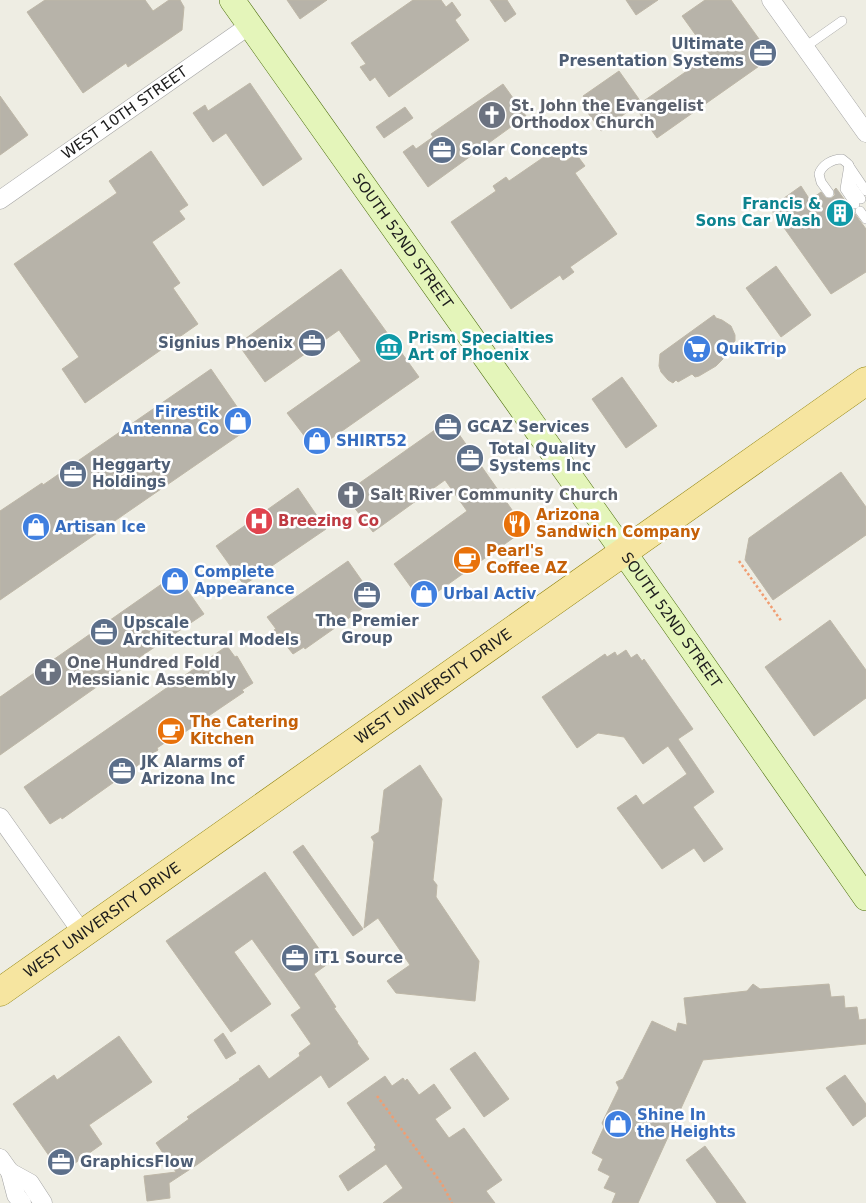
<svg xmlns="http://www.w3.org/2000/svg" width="866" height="1203" font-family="'DejaVu Sans',sans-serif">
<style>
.building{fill:#b7b3a9;stroke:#beb7a7}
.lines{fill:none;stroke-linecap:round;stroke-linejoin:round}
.service-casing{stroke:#a4a4a4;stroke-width:10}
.minor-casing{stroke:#a4a4a4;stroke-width:19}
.secondary-casing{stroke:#4b6d0b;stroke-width:26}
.primary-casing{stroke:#8e8109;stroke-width:29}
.path{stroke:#f19d71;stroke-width:2.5;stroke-dasharray:2.5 2.5;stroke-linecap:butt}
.service{stroke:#fff;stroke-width:9}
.minor{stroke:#fff;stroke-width:18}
.secondary{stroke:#e4f5ba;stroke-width:25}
.primary{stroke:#f6e5a0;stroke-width:28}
.labels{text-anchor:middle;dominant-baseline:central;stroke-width:5;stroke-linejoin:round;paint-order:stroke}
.service-label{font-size:15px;font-weight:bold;fill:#4e5e75;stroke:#fff;text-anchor:start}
.worship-label{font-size:15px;font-weight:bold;fill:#5b616d;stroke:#fff;text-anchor:start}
.street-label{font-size:15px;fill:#1d1d1d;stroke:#fff}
.culture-label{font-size:15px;font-weight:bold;fill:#0d838f;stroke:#fff;text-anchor:end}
.shop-label{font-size:15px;font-weight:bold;fill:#366cbe;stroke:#fff;text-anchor:start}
.food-label{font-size:15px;font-weight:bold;fill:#c56008;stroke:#fff;text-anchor:start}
.health-label{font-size:15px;font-weight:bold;fill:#be3a42;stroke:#fff;text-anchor:start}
</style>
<rect width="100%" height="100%" fill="#eeede3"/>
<!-- building -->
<g class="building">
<polygon points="45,0 145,0 153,11 169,0 180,0 184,7 182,30 128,67 126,63 83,93 27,12"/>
<polygon points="287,0 327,0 300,19"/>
<polygon points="413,0 441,0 446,7 452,2 461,15 455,20 469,40 389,97 375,77 370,81 360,67 366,64 351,43"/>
<polygon points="490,0 507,0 516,14 505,22"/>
<polygon points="626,0 658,0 636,15"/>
<polygon points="705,0 731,0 772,57 657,138 635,107 710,55 682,16"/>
<polygon points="619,71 641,102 601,131 588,113 593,110 583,96"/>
<polygon points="250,83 302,159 263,186 226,133 213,142 193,113 205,105 208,111"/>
<polygon points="503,84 526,116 428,187 403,152 413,145 416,149 433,137 431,134"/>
<polygon points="0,96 28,135 0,155"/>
<polygon points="405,107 413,118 384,138 376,127"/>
<polygon points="557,148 566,161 576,154 585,166 575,173 617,234 570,267 574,272 563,280 560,275 511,309 451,222 496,191 493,186 506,177 509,181"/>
<polygon points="151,151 188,205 179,211 185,219 152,242 180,283 173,288 198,324 85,403 62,369 79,357 14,264 117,193 109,181"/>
<polygon points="801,186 810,200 821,192 826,198 832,198 835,195 834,190 836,188 866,229 866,272 831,294 770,208"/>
<polygon points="776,266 811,315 781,337 746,288"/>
<polygon points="341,269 419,377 315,450 287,413 361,361 339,330 265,382 238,344"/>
<polygon points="714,315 716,318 722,320 731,326 735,335 735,341 721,354 724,358 716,366 699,376 695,377 692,374 678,382 676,380 673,383 668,380 661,372 659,366 660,354"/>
<polygon points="211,369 251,427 0,600 0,511 42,483 43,485"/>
<polygon points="622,377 657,426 626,448 592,399"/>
<polygon points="449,420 524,527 515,534 516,536 433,595 432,593 421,601 394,564 467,511 445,480 373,532 344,494"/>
<polygon points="841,472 866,507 866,535 773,600 745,560 749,538"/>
<polygon points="298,488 326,529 244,585 216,546"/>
<polygon points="348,561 374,598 365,604 366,606 305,649 304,647 293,654 274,630 276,629 267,617"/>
<polygon points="176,574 204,614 122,669 0,755 0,697"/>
<polygon points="830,620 866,670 866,698 814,736 765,667"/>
<polygon points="227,646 235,657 237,656 253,683 242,690 244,692 182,734 181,732 157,748 158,750 147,757 148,758 62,819 61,817 50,824 24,787"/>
<polygon points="626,650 631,658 637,654 642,661 644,659 693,729 678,739 714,792 693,807 723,849 704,862 694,848 662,869 617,808 636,795 643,805 687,774 668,746 643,764 624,737 598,733 577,748 542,697 605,654 607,657 615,652 617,656"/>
<polygon points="420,765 442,799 433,880 437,885 436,897 479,961 475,1001 396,993 387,981 410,965 378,918 364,928 374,842 371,837 379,832 384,790"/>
<polygon points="303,845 363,929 353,936 293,852"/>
<polygon points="265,872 329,963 314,974 336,1007 334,1008 358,1042 357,1043 369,1059 329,1088 321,1075 198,1164 169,1183 170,1198 147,1201 144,1176 176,1172 156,1143 189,1119 187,1117 240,1080 239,1079 259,1065 269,1079 300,1056 299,1053 311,1044 291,1015 301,1008 252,939 234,952 271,1004 231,1032 166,941"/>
<polygon points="753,984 760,989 829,984 831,997 844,996 845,1008 857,1007 859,1020 866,1019 866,1044 703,1060 638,1203 612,1203 616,1193 604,1188 610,1176 598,1170 603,1159 592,1153 604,1127 602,1123 619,1088 616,1082 623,1079 652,1021 676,1032 678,1023 687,1025 684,998 747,991"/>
<polygon points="223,1033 236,1053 226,1059 214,1040"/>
<polygon points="119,1036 152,1082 89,1125 102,1144 61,1173 13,1104 54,1075 57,1080"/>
<polygon points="475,1052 509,1099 484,1117 450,1069"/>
<polygon points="845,1075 866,1104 866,1116 853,1126 826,1088"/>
<polygon points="385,1076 392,1086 403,1078 405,1081 407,1079 419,1095 434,1084 451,1108 435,1119 449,1138 464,1128 502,1180 486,1191 495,1203 383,1203 403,1188 386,1164 348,1191 339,1176 376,1150 374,1147 376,1145 347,1103"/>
<polygon points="705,1146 734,1186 746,1203 717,1203 686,1160"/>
</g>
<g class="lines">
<defs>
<g id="service">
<polyline points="805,47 842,21"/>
<polyline points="849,165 845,189 855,204"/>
<polyline points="850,173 852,186 861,199"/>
<path d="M 829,193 L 821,182 L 819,174 C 822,165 832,159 842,159 L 847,163 L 866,191"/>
<polyline points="860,211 866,219"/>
</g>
<g id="minor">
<polyline points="771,0 866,133"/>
<path id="s1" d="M 0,200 L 250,25"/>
<polyline points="0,817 83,934"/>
<polyline points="0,1158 10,1172 16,1195 22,1203"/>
<polyline points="10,1172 30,1183 43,1203"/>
</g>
<g id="secondary">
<path id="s2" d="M 232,0 L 671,619 L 866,898"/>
</g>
<g id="primary">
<path id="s3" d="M 0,992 L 866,381"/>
</g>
</defs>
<!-- service casing -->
<use href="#service" class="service-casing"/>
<!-- minor casing -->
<use href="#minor" class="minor-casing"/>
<!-- secondary casing -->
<use href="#secondary" class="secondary-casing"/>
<!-- primary casing -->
<use href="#primary" class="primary-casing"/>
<!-- path -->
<g class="path">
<polyline points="739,561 782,622"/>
<polyline points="377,1096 442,1184 452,1203"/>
</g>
<!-- service -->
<use href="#service" class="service"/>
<!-- minor -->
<use href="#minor" class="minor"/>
<!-- secondary -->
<use href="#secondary" class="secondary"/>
<!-- primary -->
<use href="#primary" class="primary"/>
</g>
<!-- icons -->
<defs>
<symbol id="office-disc" viewBox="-11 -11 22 22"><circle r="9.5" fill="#5c6f8a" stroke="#fff"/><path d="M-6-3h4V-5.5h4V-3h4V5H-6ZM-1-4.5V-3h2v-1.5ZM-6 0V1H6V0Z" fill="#fff"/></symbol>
<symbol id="church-disc" viewBox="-11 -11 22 22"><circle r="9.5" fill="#6b7280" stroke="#fff"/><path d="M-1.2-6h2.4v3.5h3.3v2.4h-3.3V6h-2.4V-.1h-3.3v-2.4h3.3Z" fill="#fff"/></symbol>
<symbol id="building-disc" viewBox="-11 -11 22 22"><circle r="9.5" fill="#0f9aa8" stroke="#fff"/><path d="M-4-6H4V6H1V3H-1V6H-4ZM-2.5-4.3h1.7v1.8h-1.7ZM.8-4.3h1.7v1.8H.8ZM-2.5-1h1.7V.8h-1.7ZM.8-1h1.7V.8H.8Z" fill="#fff"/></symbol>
<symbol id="museum-disc" viewBox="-11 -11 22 22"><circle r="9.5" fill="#0f9aa8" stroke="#fff"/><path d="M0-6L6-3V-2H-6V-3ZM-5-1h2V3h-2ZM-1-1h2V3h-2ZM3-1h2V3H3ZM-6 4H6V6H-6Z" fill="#fff"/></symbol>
<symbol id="supermarket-disc" viewBox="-11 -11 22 22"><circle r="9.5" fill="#3f7fe0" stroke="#fff"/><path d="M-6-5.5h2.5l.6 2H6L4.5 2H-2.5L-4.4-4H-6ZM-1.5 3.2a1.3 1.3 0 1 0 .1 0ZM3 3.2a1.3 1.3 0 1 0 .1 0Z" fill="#fff"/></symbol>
<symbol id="shop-disc" viewBox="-11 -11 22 22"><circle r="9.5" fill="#3f7fe0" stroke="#fff"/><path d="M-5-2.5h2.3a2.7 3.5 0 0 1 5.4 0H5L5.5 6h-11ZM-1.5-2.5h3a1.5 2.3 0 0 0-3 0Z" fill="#fff"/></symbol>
<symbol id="hospital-disc" viewBox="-11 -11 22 22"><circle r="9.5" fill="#e0444e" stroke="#fff"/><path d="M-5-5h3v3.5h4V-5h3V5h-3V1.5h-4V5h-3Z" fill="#fff"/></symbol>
<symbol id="restaurant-disc" viewBox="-11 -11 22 22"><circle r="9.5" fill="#e8710a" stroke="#fff"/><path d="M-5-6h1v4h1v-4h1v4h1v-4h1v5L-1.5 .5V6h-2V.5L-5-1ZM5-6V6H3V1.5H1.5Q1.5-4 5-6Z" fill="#fff"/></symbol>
<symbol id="cafe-disc" viewBox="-11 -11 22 22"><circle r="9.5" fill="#e8710a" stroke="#fff"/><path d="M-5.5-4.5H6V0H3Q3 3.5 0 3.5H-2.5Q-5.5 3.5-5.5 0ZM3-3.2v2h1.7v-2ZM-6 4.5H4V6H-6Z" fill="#fff"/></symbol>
</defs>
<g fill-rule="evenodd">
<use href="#office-disc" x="747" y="37" width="32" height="32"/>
<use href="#church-disc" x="476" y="99" width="32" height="32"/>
<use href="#office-disc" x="426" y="134" width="32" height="32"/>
<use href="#building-disc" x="824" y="197" width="32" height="32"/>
<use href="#office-disc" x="296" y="327" width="32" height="32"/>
<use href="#museum-disc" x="373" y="331" width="32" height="32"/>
<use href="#supermarket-disc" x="681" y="333" width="32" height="32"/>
<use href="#shop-disc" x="222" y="405" width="32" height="32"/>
<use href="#office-disc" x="432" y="411" width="32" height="32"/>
<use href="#shop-disc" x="301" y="425" width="32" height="32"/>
<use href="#office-disc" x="454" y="442" width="32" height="32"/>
<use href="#office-disc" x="57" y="458" width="32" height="32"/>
<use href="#church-disc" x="335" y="479" width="32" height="32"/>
<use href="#hospital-disc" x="243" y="505" width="32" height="32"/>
<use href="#restaurant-disc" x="501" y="508" width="32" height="32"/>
<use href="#shop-disc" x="20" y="511" width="32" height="32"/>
<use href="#cafe-disc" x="451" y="544" width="32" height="32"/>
<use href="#shop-disc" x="159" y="565" width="32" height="32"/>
<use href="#shop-disc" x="408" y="578" width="32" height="32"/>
<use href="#office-disc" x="351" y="579" width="32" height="32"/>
<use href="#office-disc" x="88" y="616" width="32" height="32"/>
<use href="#church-disc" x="32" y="656" width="32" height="32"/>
<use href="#cafe-disc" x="155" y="715" width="32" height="32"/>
<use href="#office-disc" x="106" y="755" width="32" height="32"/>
<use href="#office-disc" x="279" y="942" width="32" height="32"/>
<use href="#shop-disc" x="602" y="1108" width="32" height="32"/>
<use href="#office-disc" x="45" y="1146" width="32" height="32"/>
</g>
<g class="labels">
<!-- service labels -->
<g class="service-label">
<text x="744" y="44" text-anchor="end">Ultimate<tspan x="744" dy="17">Presentation Systems</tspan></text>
<text x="461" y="150">Solar Concepts</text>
<text x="293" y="343" text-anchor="end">Signius Phoenix</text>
<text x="467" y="427">GCAZ Services</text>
<text x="489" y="449">Total Quality<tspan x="489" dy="17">Systems Inc</tspan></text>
<text x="92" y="465">Heggarty<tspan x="92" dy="17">Holdings</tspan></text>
<text x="367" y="621" text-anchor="middle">The Premier<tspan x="367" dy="17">Group</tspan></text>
<text x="123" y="623">Upscale<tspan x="123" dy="17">Architectural Models</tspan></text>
<text x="141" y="762">JK Alarms of<tspan x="141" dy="17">Arizona Inc</tspan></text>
<text x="314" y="958">iT1 Source</text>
<text x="80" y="1162">GraphicsFlow</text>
</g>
<!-- worship labels -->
<g class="worship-label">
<text x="511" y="106">St. John the Evangelist<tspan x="511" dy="17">Orthodox Church</tspan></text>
<text x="370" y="495">Salt River Community Church</text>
<text x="67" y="663">One Hundred Fold<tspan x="67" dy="17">Messianic Assembly</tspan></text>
</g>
<!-- street labels -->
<g class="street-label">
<text stroke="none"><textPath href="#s1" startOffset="152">WEST 10TH STREET</textPath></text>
<text stroke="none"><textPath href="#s2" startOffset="295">SOUTH 52ND STREET</textPath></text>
<text stroke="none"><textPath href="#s2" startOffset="760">SOUTH 52ND STREET</textPath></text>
<text stroke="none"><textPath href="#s3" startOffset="530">WEST UNIVERSITY DRIVE</textPath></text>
<text stroke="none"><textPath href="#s3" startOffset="125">WEST UNIVERSITY DRIVE</textPath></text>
</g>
<!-- culture labels -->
<g class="culture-label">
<text x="821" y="204">Francis &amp;<tspan x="821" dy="17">Sons Car Wash</tspan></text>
<text x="408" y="338" text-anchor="start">Prism Specialties<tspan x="408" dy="17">Art of Phoenix</tspan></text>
</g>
<!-- shop labels -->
<g class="shop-label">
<text x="716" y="349">QuikTrip</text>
<text x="219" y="412" text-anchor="end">Firestik<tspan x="219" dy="17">Antenna Co</tspan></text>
<text x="336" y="441">SHIRT52</text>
<text x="55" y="527">Artisan Ice</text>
<text x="194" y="572">Complete<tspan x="194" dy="17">Appearance</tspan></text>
<text x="443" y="594">Urbal Activ</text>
<text x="637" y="1115">Shine In<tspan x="637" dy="17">the Heights</tspan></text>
</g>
<!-- food labels -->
<g class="food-label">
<text x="536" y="515">Arizona<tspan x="536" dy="17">Sandwich Company</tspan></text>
<text x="486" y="551">Pearl's<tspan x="486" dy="17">Coffee AZ</tspan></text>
<text x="190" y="722">The Catering<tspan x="190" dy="17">Kitchen</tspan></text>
</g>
<!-- health labels -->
<g class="health-label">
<text x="278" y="521">Breezing Co</text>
</g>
</g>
</svg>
